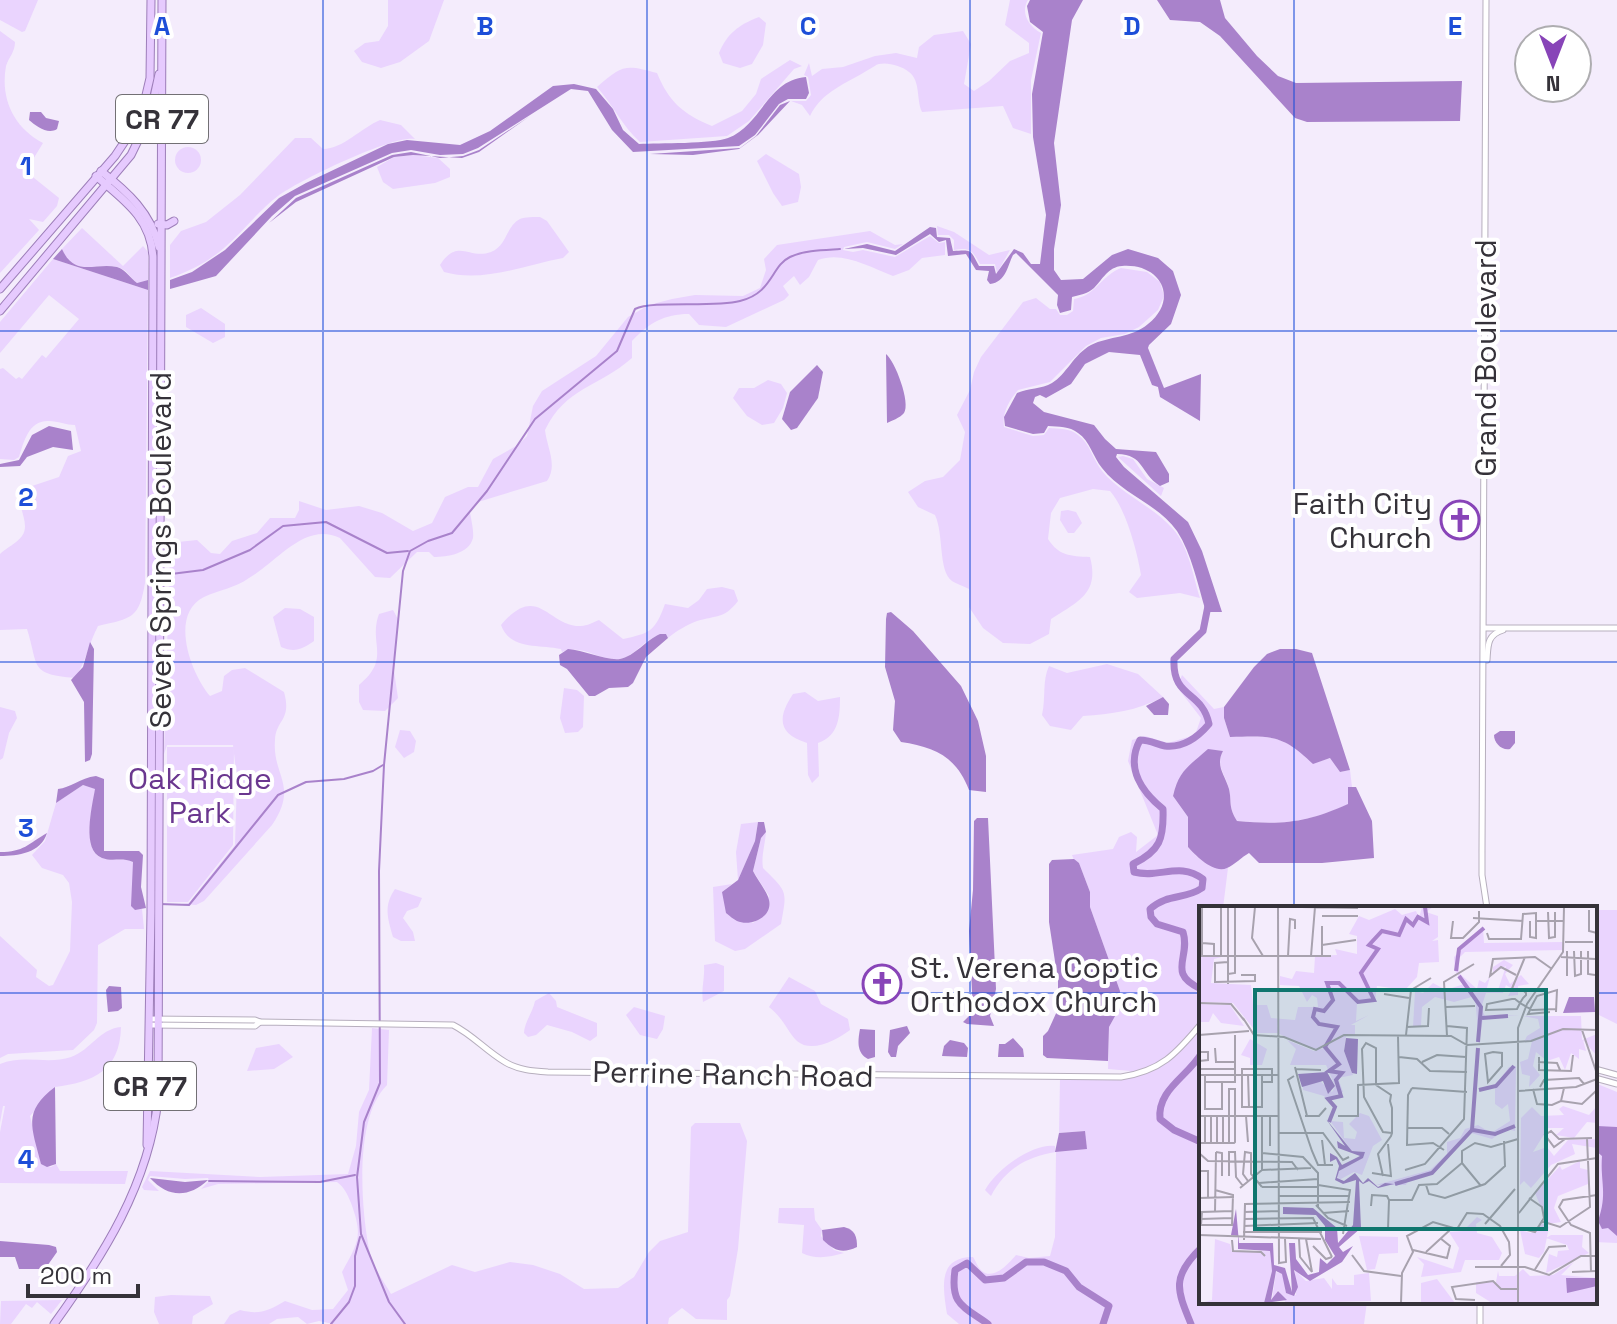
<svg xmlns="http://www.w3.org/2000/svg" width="1617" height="1324" font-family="'Space Grotesk',sans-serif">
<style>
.green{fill:#ead4fe}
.water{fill:#a982cb}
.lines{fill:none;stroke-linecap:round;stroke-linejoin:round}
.stream{stroke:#a982cb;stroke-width:2}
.river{stroke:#a982cb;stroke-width:7}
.tertiary-casing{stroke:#b7afbe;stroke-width:7}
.primary-casing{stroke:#9d7eb9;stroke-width:9}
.tertiary{stroke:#fff;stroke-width:5}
.primary{stroke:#e6cafe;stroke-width:7}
.grid{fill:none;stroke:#1d4ed8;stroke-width:2;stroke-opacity:0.55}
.labels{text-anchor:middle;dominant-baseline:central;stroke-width:8;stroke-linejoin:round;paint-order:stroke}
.shield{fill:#fff;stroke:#727074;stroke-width:2}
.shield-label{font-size:28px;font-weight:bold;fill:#353239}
.street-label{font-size:30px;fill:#353239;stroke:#fff}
.poi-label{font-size:30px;fill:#353239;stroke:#fff;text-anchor:end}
.park-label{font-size:30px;fill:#6a378f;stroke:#fff}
.inset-river{fill:none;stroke:#a982cb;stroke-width:4}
.inset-road{fill:none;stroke:#a8a2ae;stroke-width:2}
.view{fill:#0f766e;fill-opacity:0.15;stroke:#0f766e;stroke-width:4}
.inset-edge{fill:none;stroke:#353239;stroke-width:4}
.grid-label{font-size:26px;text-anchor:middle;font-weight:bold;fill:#1d4ed8;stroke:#fff;stroke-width:8;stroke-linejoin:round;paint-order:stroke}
</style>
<rect width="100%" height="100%" fill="#f4ecfc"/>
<!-- green -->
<g class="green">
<polygon points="0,0 38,0 25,31 22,32 0,20"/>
<polygon points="388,0 444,0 429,41 400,62 381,68 362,62 354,51 365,43 379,41 388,26"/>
<path d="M 1010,0 L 1028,0 C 1020,13 1029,26 1041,33 L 1031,80 L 1031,134 L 1013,128 L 1003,106 L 922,112 C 916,99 921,81 909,72 C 902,66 888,62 879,64 C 877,64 870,69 868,70 C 846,84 822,91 810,116 L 802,105 L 791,101 L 806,101 L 811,95 L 808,77 L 804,75 L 809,63 L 812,76 L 822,69 L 843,67 L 875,56 L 896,53 L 917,58 L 919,47 L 934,35 L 963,31 L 971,44 L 964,84 L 974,91 L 989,81 L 1010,61 L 1029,53 L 1029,43 L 1005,25 Z"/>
<path d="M 759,17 L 766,23 L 763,45 L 752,64 L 740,68 L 723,63 L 719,53 C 727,34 738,25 759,17 Z"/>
<path d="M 0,31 L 15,42 C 15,52 9,57 6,66 C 0,99 14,128 43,143 L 32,161 L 34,178 L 59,198 L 57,206 L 43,222 L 29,219 L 39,230 L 0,273 Z"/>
<path d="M 790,60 L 802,66 L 794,69 L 749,121 L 727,136 L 640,142 C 622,126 613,105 597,87 C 622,65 625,64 657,73 C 669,102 683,114 712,126 L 742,111 L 756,94 L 761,79 Z"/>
<path d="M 380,120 L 401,125 L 415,139 C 392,135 298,181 278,196 C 258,211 243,232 224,248 C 208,262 190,271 170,278 L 170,245 L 181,231 L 206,222 L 240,195 L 295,138 L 311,138 L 323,149 C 343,149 361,128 380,120 Z"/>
<circle cx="188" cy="160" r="13"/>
<polygon points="766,154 799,174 801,187 798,202 782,206 773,193 757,161"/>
<polygon points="413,155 438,158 450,169 450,177 435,183 393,189 383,182 377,167 394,157"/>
<path d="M 540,217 L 547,221 L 569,252 L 563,258 C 525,265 483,283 444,272 L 440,265 C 458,237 469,260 491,252 C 507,246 506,226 520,219 C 525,217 534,217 540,217 Z"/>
<path d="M 937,226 L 954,232 L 989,255 L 1010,250 L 997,273 L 995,264 L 980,264 C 972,250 970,247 954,250 L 954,240 L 949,235 L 938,235 Z"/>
<path d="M 82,228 L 123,266 L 143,246 L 148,252 L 148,280 L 137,283 C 132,280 129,273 124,270 C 104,257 75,282 62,249 Z"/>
<path d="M 870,231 L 895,245 L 903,244 L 895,249 L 867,242 L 844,247 L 843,250 L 853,252 L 863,250 L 895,257 L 930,236 L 939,243 L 945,242 L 945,255 L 922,258 L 909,270 L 893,276 C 869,267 843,251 818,260 L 809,277 L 800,285 L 794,276 L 783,286 L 789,295 L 784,300 L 726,327 L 699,325 L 689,314 C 664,314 649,323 632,341 L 632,358 C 599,387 566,387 545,430 C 547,448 558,465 547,481 L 478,502 L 470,512 C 471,519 474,531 473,538 C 469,554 447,557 434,557 L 429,552 L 417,552 L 390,578 L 375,577 L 340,538 C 305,521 277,562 249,578 C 235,588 219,590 204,597 C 168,615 192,675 210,696 L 222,691 L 224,676 L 232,670 L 245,668 L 284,692 C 292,721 276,719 275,740 C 272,776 299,785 272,825 L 204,901 L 196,905 L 182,904 L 189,903 L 235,845 L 237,779 L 233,745 L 167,745 L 164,754 L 170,546 L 178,542 L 197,540 L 211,553 L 220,554 L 232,541 L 257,533 L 270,518 L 295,518 L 299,510 L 299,501 L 326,510 L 359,506 L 382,513 L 413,531 L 432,523 L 445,497 L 468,487 L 478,487 L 493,459 L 518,445 L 527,436 L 533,406 L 542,391 L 596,356 L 628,317 L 649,305 L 672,299 L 695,295 L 743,296 L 760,288 L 766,270 L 764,259 L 777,245 Z"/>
<path d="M 53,259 L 148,290 L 145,583 C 139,619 132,618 98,626 C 89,643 86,662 75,678 C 29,674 39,667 27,629 L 0,630 L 0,554 C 6,548 17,543 22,536 C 32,522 13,504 23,489 L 59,477 L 68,456 L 81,451 L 75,425 C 66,425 58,421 49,421 C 29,420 24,441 19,457 L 14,460 L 0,459 L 0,369 L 3,368 L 16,379 L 19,377 L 22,379 L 42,355 L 46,358 L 79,319 L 49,295 L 0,353 L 0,322 Z"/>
<path d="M 1121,268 L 1147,272 L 1160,282 L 1164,296 L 1158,310 L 1139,327 L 1125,334 L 1101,338 L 1086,346 L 1050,382 L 1018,390 C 1009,401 1002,412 1004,427 L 1033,436 L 1044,435 L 1049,428 C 1059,429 1070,428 1078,435 C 1090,443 1093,460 1102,471 C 1122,495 1153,506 1173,529 C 1189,547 1193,576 1200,598 L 1180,593 L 1137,598 L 1129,592 L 1141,575 C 1137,551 1126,509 1110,491 L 1093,489 L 1060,498 L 1051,513 L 1048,539 C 1059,556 1070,556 1090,557 C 1100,594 1077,602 1051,619 L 1049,634 L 1030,644 L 1003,643 L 983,628 L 969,607 L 969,589 C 964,586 956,584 952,581 C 938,571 944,534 935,515 L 918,507 L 908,492 L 925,481 L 943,477 L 960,460 L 965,432 L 957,415 L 970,390 L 974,372 L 981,357 L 1023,302 L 1036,298 L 1050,309 L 1056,309 L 1060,315 L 1067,315 L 1073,311 L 1074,299 C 1095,296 1102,275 1121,268 Z"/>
<polygon points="201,308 225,324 225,337 213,343 186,327 186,315"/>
<polygon points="768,380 781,384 787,393 783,408 774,423 762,425 747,416 733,398 739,388 754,388"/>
<polygon points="1123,456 1133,459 1147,479 1164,488 1161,496 1118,457"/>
<polygon points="1068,510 1076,512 1082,523 1074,533 1068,533 1060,520 1061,511"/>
<path d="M 722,587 L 734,590 L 738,601 C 724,619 717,615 697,621 C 687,625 676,631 668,638 L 666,634 C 646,635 638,655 620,659 C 600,662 582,643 562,652 L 561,649 C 538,644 510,650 501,625 C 538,581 548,627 581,626 C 587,626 594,622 599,620 L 623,639 C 651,633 655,631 665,604 L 688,608 L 699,600 L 707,589 Z"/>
<path d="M 285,608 L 300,609 L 314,617 L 314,641 C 302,649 295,653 281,647 L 273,617 Z"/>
<path d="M 393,610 L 399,621 L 393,664 L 398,698 L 385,711 L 363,710 L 359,702 L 359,685 C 392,658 368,644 379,614 Z"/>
<path d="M 1107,664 L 1138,674 L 1163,697 C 1137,711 1111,714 1083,716 L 1071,730 L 1050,726 L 1042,715 C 1046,698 1042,681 1049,666 L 1067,673 Z"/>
<path d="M 1182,675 L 1214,709 L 1224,707 L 1224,718 L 1230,737 C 1271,736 1282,734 1313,763 L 1331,758 L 1340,772 L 1350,770 L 1352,787 L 1348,788 L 1349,804 C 1306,823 1283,825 1237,821 C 1228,807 1232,803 1229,789 C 1226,775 1215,766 1223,751 L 1208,750 C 1190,765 1178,772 1173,796 L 1188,817 L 1188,847 C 1199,860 1211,869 1228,868 L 1223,908 L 1201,908 L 1201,1021 C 1177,1050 1161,1069 1123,1075 L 1131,1071 L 1108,1069 L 1109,1027 L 1119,1009 L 1120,991 L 1090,907 L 1090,892 L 1079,863 L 1074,860 L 1072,855 L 1113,849 L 1119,837 L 1131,832 L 1137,837 L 1136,852 L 1158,835 L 1128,761 L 1132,740 L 1145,736 L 1168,743 L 1195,735 L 1201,718 L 1177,687 Z"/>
<polygon points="564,688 577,690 584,696 583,727 578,732 565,733 560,718"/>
<path d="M 805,692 L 818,701 L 840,697 C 840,716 839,736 818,743 L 819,776 L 812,783 L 808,775 L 807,743 C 778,734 777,718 793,694 Z"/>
<polygon points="0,707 15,711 17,718 9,733 3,758 0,760"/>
<polygon points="400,730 410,731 416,741 414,752 404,758 395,747"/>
<polygon points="167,747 234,747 233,845 188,902 167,902"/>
<path d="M 83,785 L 96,789 C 92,807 81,850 102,858 C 113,862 123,857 133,862 L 135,909 L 142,909 L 144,929 L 125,929 L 98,945 L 97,1023 L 94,1030 L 73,1050 L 8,1054 L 0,1058 L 0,936 L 37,970 L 36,977 L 49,986 L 53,985 L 70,951 L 72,902 L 69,883 L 63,875 L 42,868 L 32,855 L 45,841 L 56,803 Z"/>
<polygon points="758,822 755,841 738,880 736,852 741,824"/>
<path d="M 766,832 C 765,845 761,856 763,868 C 788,893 787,890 781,924 L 745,949 L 735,951 L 715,941 L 713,887 L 732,884 L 722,892 L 753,923 L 758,919 L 769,896 L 753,871 L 761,838 Z"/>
<path d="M 395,889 L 422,898 L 418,907 L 407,911 L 403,918 L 413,932 L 415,941 L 401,941 L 393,937 C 388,919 383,906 395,889 Z"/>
<polygon points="1595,910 1617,910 1617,1024 1595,1013"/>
<path d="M 716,963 L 724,966 L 724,991 L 703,1002 C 701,988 705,978 704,965 Z"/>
<path d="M 789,977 L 815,991 L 821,1004 L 848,1019 L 850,1030 C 838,1039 812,1054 797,1041 C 787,1031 784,1019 769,1007 Z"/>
<path d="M 549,993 L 556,1001 L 557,1007 L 597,1023 L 597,1036 L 590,1041 L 572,1032 L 547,1025 L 536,1035 L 528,1037 L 524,1033 C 524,1023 533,1012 535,1001 Z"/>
<polygon points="634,1007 665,1016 663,1029 657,1039 640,1035 626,1015"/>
<path d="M 121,1027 C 120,1071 93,1082 55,1087 L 30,1116 L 42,1164 L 51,1167 L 56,1164 L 60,1171 L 128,1171 L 125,1184 L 0,1183 L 0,1132 L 5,1106 L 3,1106 L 0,1123 L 0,1064 C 23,1054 48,1065 71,1057 C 91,1050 99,1029 121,1027 Z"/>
<path d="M 372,1028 L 389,1030 L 387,1085 C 354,1117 361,1207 369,1249 C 372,1266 383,1280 391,1294 L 452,1265 L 475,1272 L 510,1262 L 533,1265 L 560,1274 L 584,1289 L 618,1288 L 634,1277 L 649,1252 L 660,1241 L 688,1232 L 691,1127 L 695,1123 L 740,1123 L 747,1141 L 738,1249 L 730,1296 L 727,1300 L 727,1320 L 696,1319 L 682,1308 L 669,1318 L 668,1324 L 333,1324 L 319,1321 L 307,1324 L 298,1317 L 277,1319 L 269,1324 L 224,1324 L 230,1315 L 240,1310 C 259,1315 268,1311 285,1301 L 312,1310 L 333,1309 L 348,1290 L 342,1272 C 359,1241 363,1236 351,1203 C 347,1194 345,1188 337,1182 L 218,1184 L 201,1189 L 209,1181 L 208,1178 L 185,1179 L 150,1176 L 148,1180 L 159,1191 L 144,1190 L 142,1187 L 150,1171 L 260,1177 L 348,1174 L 356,1146 L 359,1112 L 369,1090 Z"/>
<path d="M 1201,1028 L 1201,1302 L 1367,1302 L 1364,1324 L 959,1324 L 947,1314 C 943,1288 937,1257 973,1257 C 976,1261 977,1266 980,1269 C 992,1283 1009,1263 1016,1255 L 1029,1258 L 1050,1256 L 1055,1237 L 1056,1152 C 1026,1157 1005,1169 991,1196 L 985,1190 C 996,1170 1032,1143 1055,1146 L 1055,1151 L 1085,1131 L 1059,1133 L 1060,1079 C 1132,1079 1151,1087 1201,1028 Z"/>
<polygon points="279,1044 293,1057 274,1069 247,1071 256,1048"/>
<polygon points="1595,1083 1617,1092 1617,1243 1595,1242"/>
<path d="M 779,1208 L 814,1208 L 815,1220 L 822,1230 L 821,1236 L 834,1250 L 844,1253 C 830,1257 816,1260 802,1253 L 804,1225 L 778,1223 Z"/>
<polygon points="171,1295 210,1296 213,1304 193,1316 192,1324 159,1324 154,1312 155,1297"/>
<polygon points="62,1300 51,1314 37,1302 32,1308 26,1304 11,1324 0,1324 1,1301"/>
</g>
<!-- water -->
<g class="water">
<path d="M 1030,0 L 1083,0 L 1072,20 L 1054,143 L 1061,205 L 1054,249 L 1054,270 L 1061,280 L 1083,279 L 1112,255 L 1128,249 L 1158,258 L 1173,271 L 1181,295 L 1171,324 L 1149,345 L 1148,348 L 1164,388 L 1201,374 L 1200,421 L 1160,397 L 1158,387 L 1152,385 L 1140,355 L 1109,352 L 1085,364 L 1071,384 L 1046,398 L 1040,395 L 1035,397 L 1033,403 L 1044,412 L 1094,425 L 1105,439 L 1116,449 L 1156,452 L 1169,474 L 1169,482 L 1160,486 C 1139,472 1145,455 1117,454 L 1116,457 L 1124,467 L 1188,522 L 1202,551 L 1222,612 L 1206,612 C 1198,586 1192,554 1177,531 C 1158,504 1122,494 1102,468 C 1093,457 1090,441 1078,433 C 1069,426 1059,427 1048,426 L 1044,433 L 1033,434 L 1005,426 L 1004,417 L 1017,393 C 1028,388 1042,389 1052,383 C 1066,375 1074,354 1091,345 C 1109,336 1132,338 1148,324 C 1180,298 1160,263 1122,266 C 1108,267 1103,279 1094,288 C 1087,294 1080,295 1072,297 L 1071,310 L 1060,313 L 1057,305 L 1058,295 L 1016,253 L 1013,255 C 1007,267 1006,282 990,284 L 987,280 L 989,271 L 976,270 L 966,254 L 948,256 L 946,240 L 939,242 L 930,234 L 896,255 L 863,248 L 844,249 L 867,244 L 895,251 L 930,227 L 936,228 L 937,237 L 950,238 L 953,251 C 972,250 970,249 979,266 L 994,266 L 996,274 L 1014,249 L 1023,253 L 1031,264 L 1040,264 L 1046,215 L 1033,137 L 1032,94 L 1043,32 L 1030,22 L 1027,6 Z"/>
<polygon points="1157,0 1220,0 1225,18 1257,56 1278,76 1296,83 1462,81 1460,121 1307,122 1295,118 1220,36 1200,22 1170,20"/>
<path d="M 806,77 L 809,93 L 806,99 L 788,99 L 779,104 L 755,135 L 739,146 L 633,152 L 612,130 L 588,91 L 571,89 L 478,148 L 463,154 L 440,155 L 411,150 L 392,153 L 295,196 L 272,216 L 216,276 L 170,289 L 170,280 L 192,272 L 225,250 L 279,198 L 306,183 L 388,144 L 407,140 L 460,145 L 490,131 L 553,86 L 574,84 L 596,89 L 613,109 L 623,130 L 639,144 C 659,143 712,144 728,138 C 762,125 767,80 806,77 Z"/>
<polygon points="790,101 758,135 739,149 693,155 650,154 740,148 756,136 780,105"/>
<path d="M 30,112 L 41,112 L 46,118 L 59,121 L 57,129 C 48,135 36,126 29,120 Z"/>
<polygon points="530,116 479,152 462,158 413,155 394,157 296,202 269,223 296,198 392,155 411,152 440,158 463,156 479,150"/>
<path d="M 62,249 C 75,278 95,262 117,267 C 126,270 130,278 137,283 L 148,280 L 148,290 L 53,259 Z"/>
<path d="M 886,354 C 895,361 911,403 904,413 C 900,418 891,421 887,423 Z"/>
<polygon points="817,365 823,372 818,398 797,428 791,430 782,419 790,392"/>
<polygon points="49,426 71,431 73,450 53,447 27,457 20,466 0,467 0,464 19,460 32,435"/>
<path d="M 891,612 L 913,631 L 961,686 L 978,721 L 986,756 L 986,792 L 969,790 C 956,756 934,747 901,742 L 893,730 L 895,701 L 885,667 L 886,619 L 887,613 Z"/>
<path d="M 660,634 L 666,634 L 668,638 L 646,657 L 633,683 L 628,687 L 609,688 L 595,696 L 589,696 L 567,669 L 560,665 L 559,655 L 568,649 C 584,650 607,661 620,659 C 635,656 646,640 660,634 Z"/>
<polygon points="90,642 94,649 92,754 90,760 85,762 84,702 71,680 83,667"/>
<path d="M 1280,649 L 1296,649 L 1312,653 L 1350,770 L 1340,772 L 1330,758 L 1313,764 C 1282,734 1271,736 1230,737 L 1224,718 L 1224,707 L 1254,667 L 1267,654 Z"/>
<polygon points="1163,697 1169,704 1168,715 1154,715 1146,706"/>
<path d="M 1500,731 L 1515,731 L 1515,743 L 1510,749 C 1502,751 1494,743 1494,735 Z"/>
<path d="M 1208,749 L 1223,751 C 1215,766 1225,775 1229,789 C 1232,803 1228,806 1237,821 C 1282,825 1306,823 1348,804 L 1348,787 L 1356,787 L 1372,821 L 1374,858 L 1322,863 L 1259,863 L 1249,853 C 1242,857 1234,865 1227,868 C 1214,874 1196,856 1188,847 L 1188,817 L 1173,796 C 1179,770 1189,766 1208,749 Z"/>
<path d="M 96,776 L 104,779 L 104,851 L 139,851 L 143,855 L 141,887 L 146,908 L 135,910 L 131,906 L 133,862 C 122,857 112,862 102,858 C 81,850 92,807 95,789 L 83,785 L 56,803 L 58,789 C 70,788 80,778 96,776 Z"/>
<polygon points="977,818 988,818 996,989 990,1016 994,1026 967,1024 963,1022 973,1012 969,931 973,890 974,821"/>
<path d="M 758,822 L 764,822 L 766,832 L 761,838 L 753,871 C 758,881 767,891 769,900 C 773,917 751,927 737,921 C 733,919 730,916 726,913 L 722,892 L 738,880 L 755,841 Z"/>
<path d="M 47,833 C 41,853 18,856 0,856 L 0,852 C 24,852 28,844 47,833 Z"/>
<polygon points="1074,859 1079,863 1090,892 1090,907 1120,991 1119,1009 1109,1027 1108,1061 1047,1058 1043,1055 1043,1036 1048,1031 1058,1009 1058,981 1049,922 1049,864 1052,860"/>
<polygon points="109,986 121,987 122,1008 118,1011 108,1012 106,990"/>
<polygon points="907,1026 910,1033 898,1046 896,1057 891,1057 888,1052 890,1030"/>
<path d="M 860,1029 L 875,1030 L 875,1057 L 868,1059 C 856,1053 858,1040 860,1029 Z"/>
<polygon points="1013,1038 1023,1049 1024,1057 998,1057 999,1044 1005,1044"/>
<polygon points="950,1040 964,1043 968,1048 967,1057 942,1056 944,1046"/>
<path d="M 55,1087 L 56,1164 L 47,1167 L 41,1164 C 32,1127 22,1112 55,1087 Z"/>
<path d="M 1597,1126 L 1617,1127 L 1617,1236 L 1608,1228 L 1602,1229 L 1598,1221 C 1608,1193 1600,1183 1602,1156 L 1595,1150 Z"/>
<polygon points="1085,1131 1087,1149 1055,1152 1059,1133"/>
<path d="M 150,1178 L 185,1182 L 208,1180 C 189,1198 168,1198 150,1178 Z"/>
<path d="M 844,1227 C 855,1230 857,1236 857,1247 C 842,1254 835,1251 823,1240 L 822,1230 Z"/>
<polygon points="0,1241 49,1245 56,1247 57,1252 45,1269 19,1269 15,1257 0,1257"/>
</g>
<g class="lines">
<!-- stream -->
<g class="stream">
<polyline points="163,575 203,570 250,550 283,526 326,522 387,553 408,551"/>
<polyline points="160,904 189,905 278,795 306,782 344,779 373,771 383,765"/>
<polyline points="209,1181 320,1182 355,1175"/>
<polyline points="331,1324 349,1302 355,1286 355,1256 360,1237"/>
<path d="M 405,1324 L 389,1302 L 361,1234 L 357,1177 L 364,1122 L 380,1083 L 379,871 L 384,765 L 403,571 L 410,551 L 428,541 L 452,533 L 487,491 L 535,419 L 617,351 L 635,309 C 653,300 713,308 740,301 C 773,293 771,266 790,257 C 805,250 824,250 840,249"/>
</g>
<!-- river -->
<g class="river">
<path d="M 1201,989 C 1166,973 1191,958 1183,932 L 1157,924 L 1151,917 L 1150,909 C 1168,893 1185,900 1202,888 L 1203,879 C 1179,861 1160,879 1134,872 L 1133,864 C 1160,851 1164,839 1163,809 C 1142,792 1125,768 1140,740 C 1150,740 1156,744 1165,746 C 1183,748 1198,737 1209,724 C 1202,690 1172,699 1174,659 L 1203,631 L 1208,606"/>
<path d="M 1201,1054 C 1187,1077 1157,1090 1160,1119 L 1174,1130 L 1201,1142"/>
<path d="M 988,1324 C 963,1306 950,1305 955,1270 L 967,1263 L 985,1280 L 1004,1278 L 1026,1262 L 1044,1262 L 1066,1271 L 1079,1287 L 1109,1306 L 1103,1324"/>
<path d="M 1191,1324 C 1177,1290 1171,1277 1201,1248"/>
</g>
<defs>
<g id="tertiary">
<polyline points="1486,0 1482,853 1482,875 1487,908"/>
<polyline points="1484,628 1617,628"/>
<path d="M 1487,660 C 1488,645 1487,635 1503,630"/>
<polyline points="150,1019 255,1020 260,1022"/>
<path d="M 150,1025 L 255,1026 L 260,1022 L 453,1025 C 473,1035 486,1051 505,1062 C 518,1070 533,1071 548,1072 L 1121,1077 C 1161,1071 1176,1054 1201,1024"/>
<polyline points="1595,1069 1617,1075"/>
<polyline points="1595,1078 1617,1084"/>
<polyline points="1480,1302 1480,1324"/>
</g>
<g id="primary">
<path d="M 101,171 C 128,192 151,213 159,247"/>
<path d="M 96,176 C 124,200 151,218 153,257 L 151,912 L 147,1145"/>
<polyline points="158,224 167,225 174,221"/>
<polyline points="0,289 115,156 135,126 142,112 150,78 151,0"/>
<polyline points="0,311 131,155 150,116 159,74"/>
<path d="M 54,1324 C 103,1256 149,1184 158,1099 L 162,0"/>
</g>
</defs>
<!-- tertiary casing -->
<use href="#tertiary" class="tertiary-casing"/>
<!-- primary casing -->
<use href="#primary" class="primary-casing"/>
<!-- tertiary -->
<use href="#tertiary" class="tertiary"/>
<!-- primary -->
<use href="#primary" class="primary"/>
</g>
<!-- grid -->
<path class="grid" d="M 323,0 L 323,1324M 647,0 L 647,1324M 970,0 L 970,1324M 1294,0 L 1294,908M 0,331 L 1617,331M 0,662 L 1617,662M 0,993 L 1201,993M 1595,993 L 1617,993M 1294,1302 L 1294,1324"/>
<!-- icons -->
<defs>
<symbol id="church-ring" viewBox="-11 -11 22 22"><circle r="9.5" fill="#fff" stroke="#8844b8" stroke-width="1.5"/><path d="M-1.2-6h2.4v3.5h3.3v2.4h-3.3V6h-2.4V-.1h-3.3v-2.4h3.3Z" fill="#8844b8"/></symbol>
</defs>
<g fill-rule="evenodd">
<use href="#church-ring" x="1438" y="498" width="44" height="44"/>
<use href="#church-ring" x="860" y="962" width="44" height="44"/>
</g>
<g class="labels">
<!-- shield labels -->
<g class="shield">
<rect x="116" y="95" width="92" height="48" rx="6"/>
<rect x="104" y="1062" width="92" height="48" rx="6"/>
</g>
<g class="shield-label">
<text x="162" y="119">CR 77</text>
<text x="150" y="1086">CR 77</text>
</g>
<!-- street labels -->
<g class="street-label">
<text transform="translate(1485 358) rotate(-90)">Grand Boulevard</text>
<text transform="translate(160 550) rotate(-90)">Seven Springs Boulevard</text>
<text transform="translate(733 1074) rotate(1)">Perrine Ranch Road</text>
</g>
<!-- poi labels -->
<g class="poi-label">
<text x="1432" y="503">Faith City<tspan x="1432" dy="34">Church</tspan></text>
<text x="910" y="967" text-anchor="start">St. Verena Coptic<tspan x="910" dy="34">Orthodox Church</tspan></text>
</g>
<!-- park labels -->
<g class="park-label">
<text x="200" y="778">Oak Ridge<tspan x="200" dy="34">Park</tspan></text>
</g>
</g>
<!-- overview -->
<g transform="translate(1199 906)">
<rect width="398" height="398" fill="#f4ecfc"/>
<path d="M 223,1 L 234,1 L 227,6 L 239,10 L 239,31 L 233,35 L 239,34 L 240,56 L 220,57 L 218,71 L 206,84 L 178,80 L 176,95 L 158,97 L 157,115 L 170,109 L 152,119 L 156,119 L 156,129 L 147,130 L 145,145 L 154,169 L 139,172 L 144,186 L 132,191 L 134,201 L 125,190 L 104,184 L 104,178 L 121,175 L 133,186 L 136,180 L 127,159 L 91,159 L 97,143 L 88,134 L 115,145 L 128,141 L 114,143 L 78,127 L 58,127 L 34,97 L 0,96 L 0,51 L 26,50 L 15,53 L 12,77 L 52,79 L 54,99 L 68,99 L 72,112 L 96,114 L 99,101 L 119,101 L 118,92 L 113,89 L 108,96 L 100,80 L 81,79 L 81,70 L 93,73 L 97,65 L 115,67 L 116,50 L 138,49 L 136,43 L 158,48 L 158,30 L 150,28 L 160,10 L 170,14 L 196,3 L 203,9 L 217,5 L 220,12 ZM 284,22 L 285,37 L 364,36 L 364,44 L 266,46 L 260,52 L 260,67 L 278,83 L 280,74 L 286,77 L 291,71 L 287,85 L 299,84 L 307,60 L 294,67 L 294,61 L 305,54 L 314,59 L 306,68 L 311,78 L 322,69 L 330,78 L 319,80 L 319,89 L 309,90 L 313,83 L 307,79 L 304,87 L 287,87 L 282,102 L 286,110 L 321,109 L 284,112 L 280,138 L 276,90 L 255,96 L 236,91 L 223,101 L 222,120 L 214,121 L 216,85 L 224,87 L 234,77 L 247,84 L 265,78 L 256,65 L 255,51 ZM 0,98 L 31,99 L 45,120 L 22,117 L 14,107 L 10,116 L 0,116 ZM 324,110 L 382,110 L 383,134 L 398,128 L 398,150 L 384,134 L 387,145 L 380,143 L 380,153 L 372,147 L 366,164 L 360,151 L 348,155 L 337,146 L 334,160 L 341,169 L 330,181 L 331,170 L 323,168 L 321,156 L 329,153 L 333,135 L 325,136 L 328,130 L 341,122 L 339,113 ZM 51,133 L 68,143 L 63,159 L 51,159 L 51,152 L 42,149 ZM 317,160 L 316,225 L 307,223 L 293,233 L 272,227 L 230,268 L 210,271 L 207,279 L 177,279 L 231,264 L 248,248 L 248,236 L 261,232 L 266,223 L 279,219 L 292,227 L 311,215 L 309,198 L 303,203 L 296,198 L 296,180 L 310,161 ZM 364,200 L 390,209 L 398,200 L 398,217 L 388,216 L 375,232 L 357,229 L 365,222 L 349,222 L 334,246 L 348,241 L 355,250 L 369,234 L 398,233 L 398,242 L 373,238 L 376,248 L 352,259 L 332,282 L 325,275 L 321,279 L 322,212 L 333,201 L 342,210 L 365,209 L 360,203 ZM 161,207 L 170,210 L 183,234 L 174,240 L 163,269 L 155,266 L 140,274 L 138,267 L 166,246 L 153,245 L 131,215 L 144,216 L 145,232 L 156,233 L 158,226 L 150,218 ZM 381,255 L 381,262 L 389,264 L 389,278 L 359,290 L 355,302 L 362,316 L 349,318 L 336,287 L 361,260 L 363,264 ZM 278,311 L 283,314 L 277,318 L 278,327 L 293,331 L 303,347 L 300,354 L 266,354 L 262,366 L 222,371 L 225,358 L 218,351 L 254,363 L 260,342 L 250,326 L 264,325 ZM 343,317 L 350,321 L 345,346 L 340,352 L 326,348 L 321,324 L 332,327 ZM 352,329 L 384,329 L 383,341 L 390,347 L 347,367 L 350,348 L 358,351 L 359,345 L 370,344 L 368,339 L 347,332 ZM 160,330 L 199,331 L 199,347 L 180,348 L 176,363 L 168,364 ZM 16,333 L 31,338 L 33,346 L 71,345 L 73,365 L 65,397 L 2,397 L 13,394 ZM 375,356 L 362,369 L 398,372 L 398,397 L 293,397 L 277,387 L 277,376 L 297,376 L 299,365 L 300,370 L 316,370 L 324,363 L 331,370 L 354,369 ZM 96,364 L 107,375 L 125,372 L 133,383 L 133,372 L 138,379 L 155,379 L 155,369 L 170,367 L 172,395 L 87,397 L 79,384 L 73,394 L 77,366 L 84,368 L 87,387 L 97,389 ZM 238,373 L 256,397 L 210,397 L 222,396 L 222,377 Z" fill="#ead4fe"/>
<path d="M 370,91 L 395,91 L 396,106 L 364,107 ZM 147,132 L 159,133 L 158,168 L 153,167 L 145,145 ZM 128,166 L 136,180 L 129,188 L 124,175 L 103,181 L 99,168 ZM 127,213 L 153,245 L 166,246 L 164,252 L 140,265 L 138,272 L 145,275 L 156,267 L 164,277 L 169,272 L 179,281 L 186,277 L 195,278 L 179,282 L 170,275 L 164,278 L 160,275 L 162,322 L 140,341 L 144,346 L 154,340 L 143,356 L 111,375 L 95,364 L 99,381 L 95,390 L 87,387 L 83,368 L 77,365 L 72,394 L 79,385 L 88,394 L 65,397 L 73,365 L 71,345 L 39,343 L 39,330 L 32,329 L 37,303 L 40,337 L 74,337 L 75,359 L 86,362 L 93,386 L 90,337 L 96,337 L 97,353 L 109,369 L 120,366 L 121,352 L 128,358 L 136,350 L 126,334 L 126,320 L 117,309 L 84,308 L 84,301 L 114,302 L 138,322 L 139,337 L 154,319 L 157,274 L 144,278 L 136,274 L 140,260 L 137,253 L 131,256 L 131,247 L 138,251 L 143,259 L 161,250 L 139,242 L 138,235 L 146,240 ZM 367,372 L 398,372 L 398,380 L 368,387 Z" fill="#a982cb"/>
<path class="inset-river" d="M 257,65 L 260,43 L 285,22M 260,70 L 282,101 L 279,136M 283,112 L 309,110M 280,184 L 297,180 L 315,160M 130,216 L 136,201 L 129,193 L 142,190 L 137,174 L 143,167 L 130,165 L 140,158 L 126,141 L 138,121 L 120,118 L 114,111 L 116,103 L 125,105 L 134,94 L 128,77 L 140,77 L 159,96 L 175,94 L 162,67 L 179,43 L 170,39 L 183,25 L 200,29 L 207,13 L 214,19 L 219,11 L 228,16 L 226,1M 274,224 L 296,228 L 316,220M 196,278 L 233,267 L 273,224 L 279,142"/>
<path class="inset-road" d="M 3,1 L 3,50M 22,1 L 22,50M 29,1 L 29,78M 56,1 L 53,32 L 64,50M 79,1 L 80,357 L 87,356 L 86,333M 102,1 L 159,2M 390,4 L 390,25 L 398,27M 349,6 L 350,32 L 356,31 L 356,6M 123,10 L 159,10M 274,12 L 324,15M 254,15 L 252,32 L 264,32 L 280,16 L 280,5M 338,15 L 365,15M 288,27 L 290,33 L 322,33 L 324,8 L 337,7 L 337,32 L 331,31 L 331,15M 366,36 L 394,36M 3,37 L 15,38 L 15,50M 123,39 L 157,34M 368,45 L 368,70M 375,45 L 376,70 L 382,68 L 382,45M 389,45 L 389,68 L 396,69M 0,50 L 79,50M 79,50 L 132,50M 89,50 L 91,13 L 96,14 L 96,23M 112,50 L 116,1M 123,50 L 123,20M 362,51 L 396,53M 29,56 L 16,57 L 16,76 L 56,75 L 56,69 L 42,69M 29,68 L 36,67 L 36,1M 317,69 L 302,61 L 291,70 L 294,53 L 336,51 L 353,63M 323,83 L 327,87 L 327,89 L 324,92 L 321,97 L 318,103 L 287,104 L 288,98 L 313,93 L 316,93 L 321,97 L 333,104 L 358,103M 312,85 L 326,51M 185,88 L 210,92M 0,97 L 32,98 L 45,114M 247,101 L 276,100M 331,103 L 338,90 L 358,84 L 357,106M 331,104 L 329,108 L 351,106M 44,112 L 55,129 L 85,131 L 117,144 L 145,129 L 252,130 L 268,139 L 332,135M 207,121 L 229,120 L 230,102M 383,124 L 398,168M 0,129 L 50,125M 207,129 L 212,84 L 232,72M 248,130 L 245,76 L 275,58M 332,135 L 364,123 L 398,124M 16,142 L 17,156 L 36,156M 0,146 L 9,146 L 9,154 L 0,155M 294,146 L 303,147 L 303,160 L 289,176 L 286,148 ZM 200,151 L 218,153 L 231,165 L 268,166M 340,151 L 340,164 L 372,165 L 374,149M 223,156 L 238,149 L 267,151M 339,156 L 358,157 L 361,164M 96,161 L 108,210M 0,163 L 36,163M 96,163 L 122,164M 0,169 L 80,169M 49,169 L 50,201M 6,170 L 6,203 L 23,203 L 23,176M 95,170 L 89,174 L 113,245 L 119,259 L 134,259M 6,176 L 36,176 L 36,129M 63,176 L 73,176 L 73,163 L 43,163 L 43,201 L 63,201 L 63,169M 341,181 L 345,174 L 380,172 L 385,178M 213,182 L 209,189 L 208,239 L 234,237 L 245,244M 213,182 L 268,186M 334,183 L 338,198 L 353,199 L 362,195 L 365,182M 319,185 L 377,181 L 398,173M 362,195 L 383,198 L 398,184M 0,210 L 80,210M 47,210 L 49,236M 56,210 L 56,169M 71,210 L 71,240M 106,210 L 120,210 L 127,202M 139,210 L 159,210 L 159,179 L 200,177 L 199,130M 209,222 L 243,222 L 250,228M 80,227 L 124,227 L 144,254 L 150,251M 366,233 L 355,241 L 346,229 L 352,225 L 360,233 L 393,232M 123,234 L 126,259M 0,237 L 35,237 L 36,236 L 36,183 L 30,183 L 30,237M 6,237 L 6,210M 12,237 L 12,210M 18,237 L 18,210M 24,237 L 24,210M 17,246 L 23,247 L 23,270M 0,247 L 9,255 L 93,256 L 99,264M 63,247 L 104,251 L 119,267 L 119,301M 263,257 L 263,245 L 276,237 L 292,241 L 319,233M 263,257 L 282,280M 63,264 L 63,210M 206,264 L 226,258 L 265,213 L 268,122 L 248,120M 0,265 L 9,265 L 9,292M 173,267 L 192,270 L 189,238M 30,270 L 30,246 L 36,246 L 37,271 L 44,280M 184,270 L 179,248 L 192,230 L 193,227 L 193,202 L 191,195 L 192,189 L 177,179 L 177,142 L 167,137 L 163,143 L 165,191 L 184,226 L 193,227M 49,275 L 44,268 L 46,246 L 52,247 L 52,268 L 63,281M 60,277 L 119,273M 119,279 L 151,284 L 144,328M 227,279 L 230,288 L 246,292 L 286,278 L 306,260 L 305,235M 63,281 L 119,281M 41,282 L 63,264 L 112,262M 79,290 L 150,290M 0,292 L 35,291M 190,294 L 213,294 L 220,279 L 238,278 L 263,257M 117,299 L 129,312 L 148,320M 172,300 L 173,289 L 188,290 L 190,294M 16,306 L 17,246M 45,306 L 79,305M 124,307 L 150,305M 320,307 L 359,258 L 398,252M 2,313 L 33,312M 45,313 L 114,312 L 133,351M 342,315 L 361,321 L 391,301 L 388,232M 286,318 L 316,283M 0,319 L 33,319 L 34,289 L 16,284M 2,319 L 3,306 L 33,305M 45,320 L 119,317M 320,322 L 336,326 L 345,312 L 343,301 L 330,292M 169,324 L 189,323 L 190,294M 44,326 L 123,326M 0,329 L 122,333M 100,333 L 101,351 L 113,366 L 107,333M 33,334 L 34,345 L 62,346 L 66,350M 45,334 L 46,298 L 151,296M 114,340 L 127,353 L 133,351M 214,344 L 248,352 L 251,340 L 241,332M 227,346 L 252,323M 153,349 L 165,365 L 202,370M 276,361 L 326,361 L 350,369 L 382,350 L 398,350M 335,365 L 350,341 L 367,340M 373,366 L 397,365M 392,366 L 391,327 L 372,319 L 360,301 L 364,294 L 398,289M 276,394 L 257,393 L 253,381 L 294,375 L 302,383 L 319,383M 202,397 L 203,367 L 214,346 L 208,330 L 234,316 L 258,323 L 268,307 L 284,308 L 301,320 L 310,336 L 311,349 L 302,360M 319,397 L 319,122 L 328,98 L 364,46 L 365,1"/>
<path class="view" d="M 56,84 L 347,84 L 347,323 L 56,323 Z"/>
<rect width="398" height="398" class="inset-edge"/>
</g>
<g class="grid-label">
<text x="162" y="35">A</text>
<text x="485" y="35">B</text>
<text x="808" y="35">C</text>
<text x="1132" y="35">D</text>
<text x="1455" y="35">E</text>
<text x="26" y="175">1</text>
<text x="26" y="506">2</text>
<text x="26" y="837">3</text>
<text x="26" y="1168">4</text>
</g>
<!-- north arrow -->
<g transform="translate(1553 64) rotate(180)"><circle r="38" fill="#ffffff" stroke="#aeadb0" stroke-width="2"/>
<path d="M0-6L14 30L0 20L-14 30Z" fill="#8844b8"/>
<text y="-12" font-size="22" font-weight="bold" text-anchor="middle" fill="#353239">N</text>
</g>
<!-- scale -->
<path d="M28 1284v12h110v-12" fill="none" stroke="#353239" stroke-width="4"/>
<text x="40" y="1284" font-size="24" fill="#353239" stroke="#ffffff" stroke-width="6" paint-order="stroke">200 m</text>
</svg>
